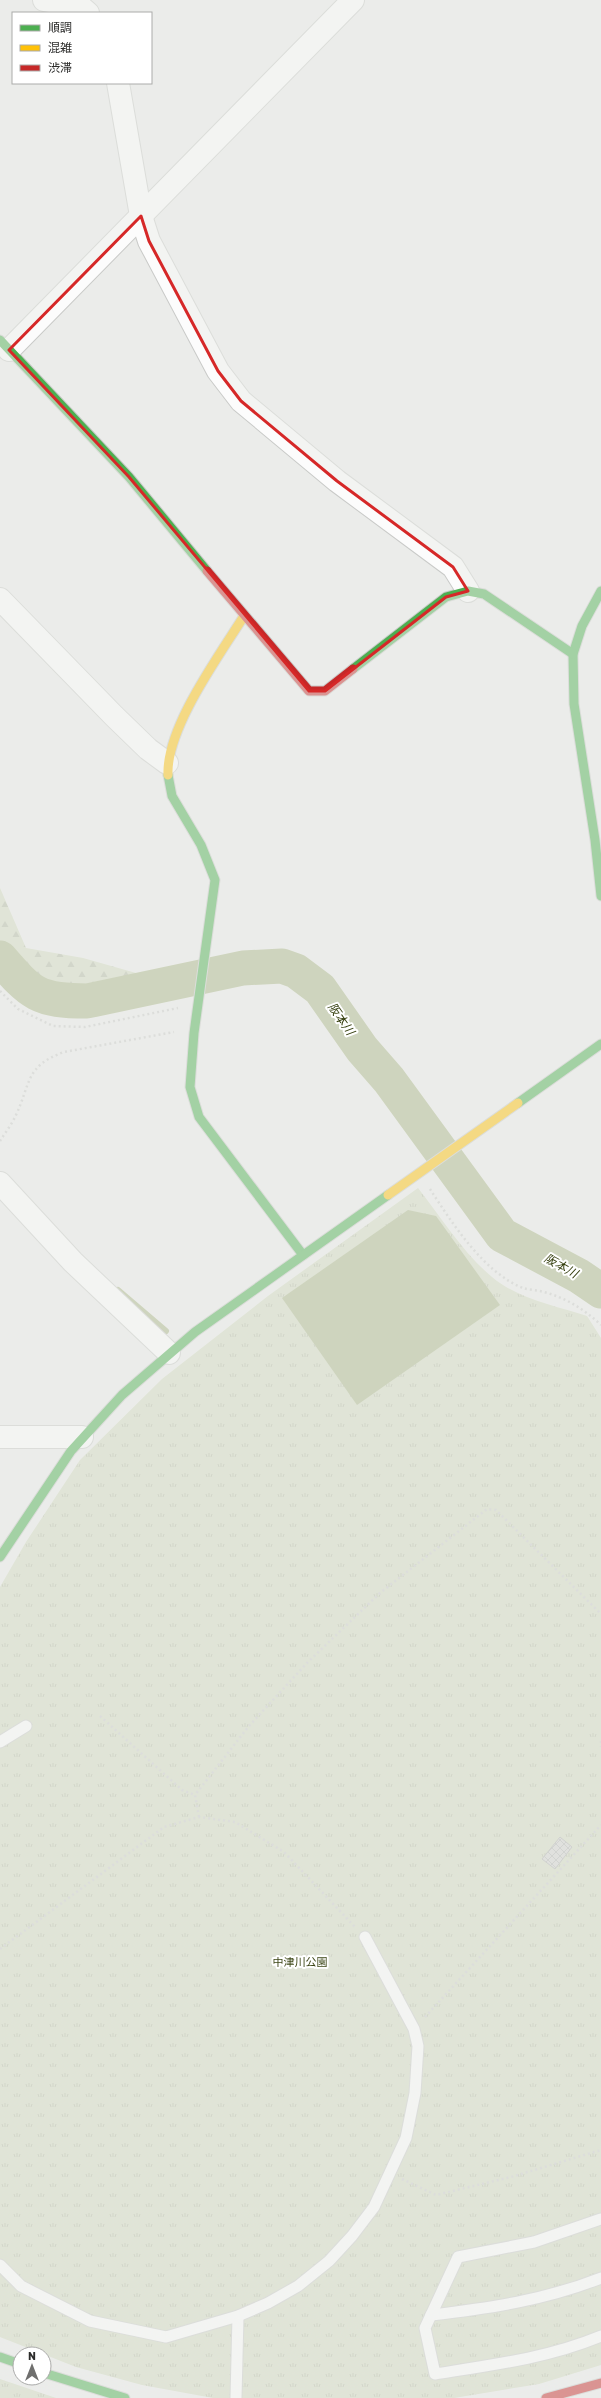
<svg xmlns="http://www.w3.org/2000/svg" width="601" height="2398" font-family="Rubik,'Noto Sans JP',sans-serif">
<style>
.forest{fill:url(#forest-firs)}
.park{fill:url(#park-tufts)}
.water{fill:#abb689}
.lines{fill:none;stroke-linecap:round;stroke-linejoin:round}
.stream{stroke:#abb689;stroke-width:6}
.river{stroke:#abb689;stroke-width:35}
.building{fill:url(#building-cross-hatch);stroke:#afb0ae}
.lane-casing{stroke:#c9cac8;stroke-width:13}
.street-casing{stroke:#c9cac8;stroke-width:24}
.fast-casing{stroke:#c9cac8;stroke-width:11}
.slow-casing{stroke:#c9cac8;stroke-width:11}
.jam-casing{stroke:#c9cac8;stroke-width:11}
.path{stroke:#cbcbca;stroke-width:2.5;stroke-dasharray:2 3;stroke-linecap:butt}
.lane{stroke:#fcfcfc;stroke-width:11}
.street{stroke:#fcfcfc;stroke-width:22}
.fast{stroke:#4caf50;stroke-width:9}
.slow{stroke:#ffc107;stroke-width:9}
.jam{stroke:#c62828;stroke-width:9}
.marked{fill:none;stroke:#d62828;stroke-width:3;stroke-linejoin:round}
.labels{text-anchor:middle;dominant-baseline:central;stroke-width:4;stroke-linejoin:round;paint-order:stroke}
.park-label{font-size:11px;fill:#3b4515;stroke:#fff}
.water-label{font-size:12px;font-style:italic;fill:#333d0c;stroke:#fff}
</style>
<defs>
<pattern id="forest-firs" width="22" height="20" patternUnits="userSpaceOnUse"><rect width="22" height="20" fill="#d2d9c0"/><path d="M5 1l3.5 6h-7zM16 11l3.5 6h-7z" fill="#b4baa5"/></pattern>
<pattern id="park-tufts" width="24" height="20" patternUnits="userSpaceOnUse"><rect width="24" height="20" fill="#d2d9c0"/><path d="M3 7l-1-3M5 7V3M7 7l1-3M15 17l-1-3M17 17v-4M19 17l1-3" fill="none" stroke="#b4baa5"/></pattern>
<pattern id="building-cross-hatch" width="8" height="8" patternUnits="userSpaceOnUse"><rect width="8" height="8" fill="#d2d3d1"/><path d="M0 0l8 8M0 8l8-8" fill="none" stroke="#b4b5b4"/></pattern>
</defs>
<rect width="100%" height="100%" fill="#ebecea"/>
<!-- forest -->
<polygon class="forest" points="0,888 26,948 83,958 143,975 98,987 35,985 0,949"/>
<!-- park -->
<g class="park">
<path d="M 418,1188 C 441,1217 463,1253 492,1277 C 518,1299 556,1306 587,1316 L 601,1338 L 601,2365 L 539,2384 L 454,2398 L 213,2398 L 142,2385 L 76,2367 L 0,2337 L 0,1587 L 26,1542 L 80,1460 L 162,1379 L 268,1296 Z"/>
<polygon points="0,2379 56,2398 0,2398"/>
</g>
<!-- water -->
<polygon class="water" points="408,1210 436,1216 500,1305 357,1405 282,1298"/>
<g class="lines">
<!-- stream -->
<polyline class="stream" points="118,1290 166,1331"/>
<!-- river -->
<path class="river" d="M 0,958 C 31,994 38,1001 87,1001 L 243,968 L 282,966 L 296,971 L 320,989 L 362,1049 L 389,1080 L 502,1235 L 579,1276 L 601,1291"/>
</g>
<!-- building -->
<polygon class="building" points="560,1837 572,1847 555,1869 542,1859"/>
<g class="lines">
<defs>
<g id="lane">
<polyline points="0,1742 26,1726"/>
<path d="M 601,2219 L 534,2242 L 458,2257 L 425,2328 L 435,2374 C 492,2365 548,2358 601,2336"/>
<polyline points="0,2265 21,2286 90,2321 166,2337 238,2316 268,2303 298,2286 329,2261 352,2236 374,2207 406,2138 415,2093 418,2046 414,2029 365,1937"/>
<path d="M 431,2315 C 491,2308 545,2300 601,2278"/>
<polyline points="236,2398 238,2316"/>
</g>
<g id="street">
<polyline points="44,0 81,7 88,13"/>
<polyline points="118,83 141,216 149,241 218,371 241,401 337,481 453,567 468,591"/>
<polyline points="9,350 353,0"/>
<polyline points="0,599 114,716 148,749 167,763"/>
<polyline points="0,1183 73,1262 169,1353"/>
<polyline points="0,1437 82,1437"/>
</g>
<g id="fast">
<polyline points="0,340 129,477 207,571"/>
<polyline points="601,591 582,626 573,654 574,704 595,840 601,896"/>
<polyline points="353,669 446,597 468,591 484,594 573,654"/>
<polyline points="168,775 172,796 201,845 215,880 194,1033 190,1087 199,1117 303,1255"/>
<polyline points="518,1103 601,1044"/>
<polyline points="0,1557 71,1451 122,1395 195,1332 388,1195"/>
<polyline points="0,2357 20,2364"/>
<polyline points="44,2373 125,2398"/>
</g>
<g id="slow">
<path d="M 168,775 C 166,728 219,656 244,616"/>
<polyline points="388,1195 518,1103"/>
</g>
<g id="jam">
<polyline points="207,571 309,691 325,691 353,669"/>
<polyline points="546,2398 601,2383"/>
</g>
</defs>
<!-- lane casing -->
<use href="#lane" class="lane-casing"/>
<!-- street casing -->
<use href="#street" class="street-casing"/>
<!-- fast casing -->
<use href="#fast" class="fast-casing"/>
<!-- slow casing -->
<use href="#slow" class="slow-casing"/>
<!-- jam casing -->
<use href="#jam" class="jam-casing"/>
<!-- path -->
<g class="path">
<polyline points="0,991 18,1009 53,1026 85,1027 178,1008"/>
<path d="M 0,1141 C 5,1133 12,1124 16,1115 C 31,1083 25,1066 64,1052 L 174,1032"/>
<path d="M 430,1189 C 452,1223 484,1273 523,1288 C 529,1290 537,1290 544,1292 C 566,1298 584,1309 601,1325"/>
<polyline points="100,1716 182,1790 195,1795"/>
<polyline points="601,1741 601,1747"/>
<polyline points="199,1817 195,1795 249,1726 307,1663 380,1593 487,1509 496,1510 601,1614"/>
<polyline points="0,1949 164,1827 199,1817 235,1822 284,1852 355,1927"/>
<polyline points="425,2017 601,1825"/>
<polyline points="402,2179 436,2195 511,2177 601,2150"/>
</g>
<!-- lane -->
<use href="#lane" class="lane"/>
<!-- street -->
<use href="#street" class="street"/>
<!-- fast -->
<use href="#fast" class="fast"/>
<!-- slow -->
<use href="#slow" class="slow"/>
<!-- jam -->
<use href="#jam" class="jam"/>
</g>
<!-- marked area -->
<path d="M0 0H601V2398H0ZM 141,216 L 149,241 L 218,371 L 241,401 L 337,481 L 453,567 L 468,591 L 446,597 L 325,691 L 309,691 L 129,477 L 9,350 Z" fill="#ebecea" fill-opacity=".55" fill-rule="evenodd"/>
<path class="marked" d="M 141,216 L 149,241 L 218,371 L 241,401 L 337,481 L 453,567 L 468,591 L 446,597 L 325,691 L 309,691 L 129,477 L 9,350 Z"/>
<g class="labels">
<!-- park labels -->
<g class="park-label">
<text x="300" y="1962">中津川公園</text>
</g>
<!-- water labels -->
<g class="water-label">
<text transform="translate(341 1019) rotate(55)">阪本川</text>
<text transform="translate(561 1266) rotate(29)">阪本川</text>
</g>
</g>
<!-- legend -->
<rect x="12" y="12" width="140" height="72" fill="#ffffff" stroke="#ababaa"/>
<rect x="20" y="25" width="20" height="6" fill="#4caf50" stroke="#ababaa"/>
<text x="48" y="32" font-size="12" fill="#2c2c2b">順調</text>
<rect x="20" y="45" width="20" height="6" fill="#ffc107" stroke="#ababaa"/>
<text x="48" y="52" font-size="12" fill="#2c2c2b">混雑</text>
<rect x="20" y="65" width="20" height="6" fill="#c62828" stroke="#ababaa"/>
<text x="48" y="72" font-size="12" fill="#2c2c2b">渋滞</text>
<!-- north arrow -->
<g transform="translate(32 2366)"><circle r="19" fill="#ffffff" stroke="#ababaa"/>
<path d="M0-3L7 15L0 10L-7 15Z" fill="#6f6f6e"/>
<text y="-6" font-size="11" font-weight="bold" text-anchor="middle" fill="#2c2c2b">N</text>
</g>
</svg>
